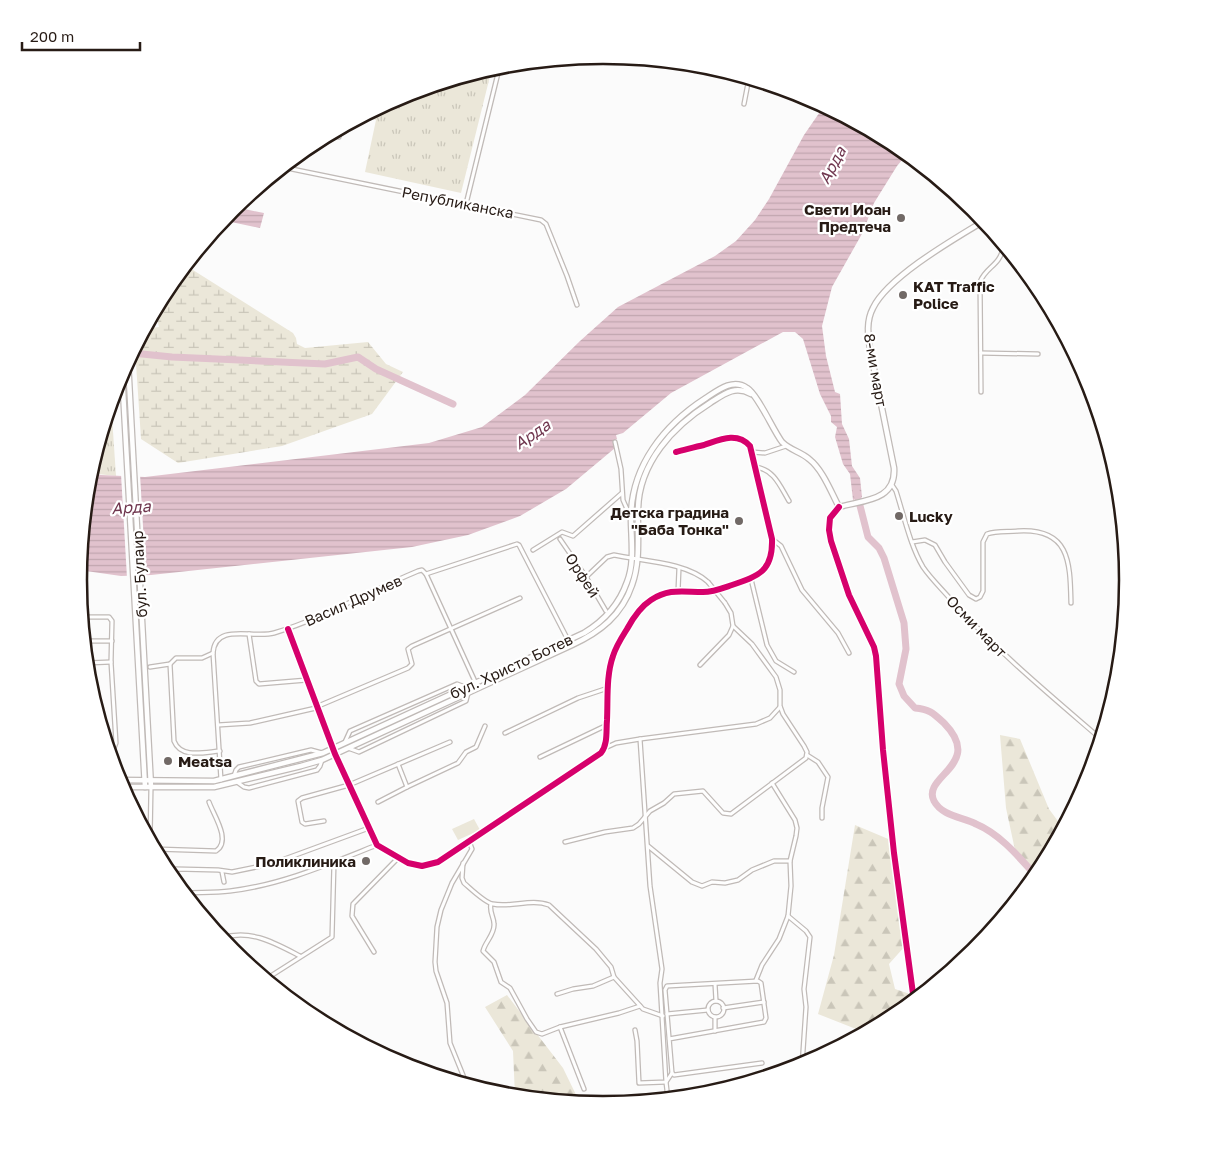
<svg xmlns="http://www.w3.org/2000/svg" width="1206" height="1160" font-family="'Golos Text',sans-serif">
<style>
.green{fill:#ebe7d9}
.forest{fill:url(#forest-firs)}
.wetland{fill:url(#wetland-marsh)}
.park{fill:url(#park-tufts)}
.water{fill:url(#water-rules)}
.pier{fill:#fbfbfb}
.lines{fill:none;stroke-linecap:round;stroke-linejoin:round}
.river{stroke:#e1c2cd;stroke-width:7}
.minor-casing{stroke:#c0bab7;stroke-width:5.5}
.tertiary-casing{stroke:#c0bab7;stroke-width:6}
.secondary-casing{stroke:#c0bab7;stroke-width:7}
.minor{stroke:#fefefe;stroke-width:3}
.tertiary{stroke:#fefefe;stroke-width:4}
.secondary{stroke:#fefefe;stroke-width:4.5}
.minor-bridge-casing{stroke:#c0bab7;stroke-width:5.5;stroke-linecap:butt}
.minor-bridge{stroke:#fefefe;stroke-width:3}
.cycleway-casing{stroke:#fff;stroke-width:9}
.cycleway{stroke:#d6006c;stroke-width:6}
.poi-dot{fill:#716966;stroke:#fff;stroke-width:2}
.labels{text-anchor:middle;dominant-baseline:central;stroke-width:4.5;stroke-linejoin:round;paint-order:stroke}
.street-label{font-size:15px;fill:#271b15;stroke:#fff}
.poi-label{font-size:15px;font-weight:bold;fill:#271b15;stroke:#fff;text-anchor:end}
.water-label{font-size:16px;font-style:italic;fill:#70374f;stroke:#fff}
.rim{fill:none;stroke:#271b15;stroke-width:2.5}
</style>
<defs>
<pattern id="forest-firs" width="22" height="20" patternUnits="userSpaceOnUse" patternTransform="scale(1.25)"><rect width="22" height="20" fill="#ebe7d9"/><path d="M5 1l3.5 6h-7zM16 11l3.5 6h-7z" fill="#cac6b9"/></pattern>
<pattern id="wetland-marsh" width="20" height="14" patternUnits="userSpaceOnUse" patternTransform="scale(1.25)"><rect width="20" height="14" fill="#ebe7d9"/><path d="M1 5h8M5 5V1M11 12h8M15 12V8" fill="none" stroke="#cac6b9"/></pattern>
<pattern id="park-tufts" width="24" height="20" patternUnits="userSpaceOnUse" patternTransform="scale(1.25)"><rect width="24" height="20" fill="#ebe7d9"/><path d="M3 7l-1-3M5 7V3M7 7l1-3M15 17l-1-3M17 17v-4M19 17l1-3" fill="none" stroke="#cac6b9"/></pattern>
<pattern id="water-rules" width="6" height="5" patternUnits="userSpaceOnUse" patternTransform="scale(1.25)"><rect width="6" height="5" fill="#e1c2cd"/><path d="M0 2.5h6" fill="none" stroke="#c1a6af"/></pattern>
</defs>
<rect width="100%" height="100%" fill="#fbfbfb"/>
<!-- green -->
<polygon class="green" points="474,819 480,830 458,840 452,829"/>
<!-- forest -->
<g class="forest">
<polygon points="1000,735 1020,739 1049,809 1063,828 1036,876 1015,850 1006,808"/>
<polygon points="855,825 893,841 906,945 889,964 895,989 913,995 914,1001 894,1017 859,1036 856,1029 818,1014 834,955"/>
<polygon points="507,995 563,1068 580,1103 515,1096 513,1051 485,1007"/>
</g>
<!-- wetland -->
<polygon class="wetland" points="185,265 293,333 296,338 297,344 305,348 368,342 386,364 403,372 372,414 282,446 178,463 141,439 135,348 145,329 159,327 155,310 167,288"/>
<!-- park -->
<g class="park">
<polygon points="492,68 461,193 365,172 376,120 361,117 402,95"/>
<polygon points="111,402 116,476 89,473"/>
</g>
<!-- water -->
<g class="water">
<polygon points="824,106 895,144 907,154 897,166 874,203 863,232 832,287 822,326 826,356 835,392 840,394 842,424 849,439 852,466 860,478 862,497 853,500 850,474 843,464 835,437 837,427 831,422 831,416 820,394 803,339 795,332 783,332 671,393 623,433 616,435 617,439 613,441 615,448 566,489 520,516 468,535 412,547 151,575 121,576 79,570 89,473 101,475 145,477 429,443 482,427 525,395 580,341 618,307 715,256 736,241 755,220 769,199 804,135"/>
<polygon points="234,207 264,213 260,228 231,222"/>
</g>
<!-- pier -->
<polygon class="pier" points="121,474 140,474 146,578 127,578"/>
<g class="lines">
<!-- river -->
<g class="river">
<polyline points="132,353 172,357 325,364 358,357 376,369 453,404"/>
<path d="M 856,490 L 868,537 L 879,548 L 884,558 L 904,623 L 906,649 L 899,684 L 904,696 L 915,708 C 929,709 933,713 944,723 C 985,765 921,776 934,801 C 942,816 962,817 976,824 C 1000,834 1019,857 1036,876"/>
</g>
<defs>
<g id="minor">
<polyline points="744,104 749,78"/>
<polyline points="327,135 339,137"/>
<polyline points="282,167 541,220 546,224 567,276 577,305"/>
<polyline points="466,204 500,65"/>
<polyline points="981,353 1038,354"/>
<path d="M 981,392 L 980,282 C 986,266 1000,267 1004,245"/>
<polyline points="615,442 621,469 623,500 631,518"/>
<polyline points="752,452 765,453 786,446"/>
<path d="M 755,467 C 774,469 780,486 789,501"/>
<path d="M 892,485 L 896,491 C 904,516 910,545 923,567 C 931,579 943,590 953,602 C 998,652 1050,695 1101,739"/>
<polyline points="560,539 586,577 606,611"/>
<polyline points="772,539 781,546 802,590 838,633 849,653"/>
<path d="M 912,542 L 925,540 L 935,545 L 945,562 L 969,595 L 976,599 L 980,597 L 983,591 L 983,542 L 987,534 C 996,531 1008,532 1018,531 C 1070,528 1070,562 1071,603"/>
<polyline points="533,550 562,532 573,536 622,493"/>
<polyline points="426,574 478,688"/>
<path d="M 586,577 L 607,557 L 614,555 C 642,561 686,562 708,582"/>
<polyline points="751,579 767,645 776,661 794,672"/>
<polyline points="678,591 679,568"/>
<polyline points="82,617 109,617 112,621 111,662 116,743 114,748 109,750"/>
<path d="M 288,629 L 335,754 L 377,845 L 408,863 L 422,866 L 438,862 L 601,753 C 608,744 606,731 607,720 C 608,699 606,676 613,656 C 616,646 622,637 627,629 C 633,618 640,607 651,600 C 669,588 683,592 703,592 C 713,592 723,588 732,585 C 759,576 773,571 772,539 L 750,446 C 737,431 719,440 704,445 C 694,447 685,450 676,452"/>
<polyline points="249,634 256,681 259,684 307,680"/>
<polyline points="84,641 112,641"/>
<polyline points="86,663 111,662"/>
<path d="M 170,664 L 174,741 C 181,759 205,752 220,751"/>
<polyline points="700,665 729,635 733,626"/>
<polyline points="150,667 170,664 176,658 202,658 213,653"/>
<polyline points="316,707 408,668 412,664 408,649 412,646 520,598"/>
<polyline points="218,725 250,723 316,708"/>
<polyline points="505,733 578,698 608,688"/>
<polyline points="345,742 350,731 457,684 465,687"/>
<polyline points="348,748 359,752 466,701 468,693"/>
<polyline points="605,748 616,743 640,739 756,724 770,718 780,707"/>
<polyline points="807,755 818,762 828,777 822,808 822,818"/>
<polyline points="540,757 607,725"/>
<polyline points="398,764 407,787"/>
<polyline points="234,776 236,770 239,767 311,750 322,753"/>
<path d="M 221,780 L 213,653 C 215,622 254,639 274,633 C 324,618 370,591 418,571 L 422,570 L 426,574 L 517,544 L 519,545 L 568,640"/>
<polyline points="237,782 244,787 249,788 317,770 320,766 322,760"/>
<polyline points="378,802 407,787 458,763 466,752 476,747 485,726"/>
<polyline points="324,821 305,824 302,822 298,801 302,798 349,785 450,742"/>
<polyline points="143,827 150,827"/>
<polyline points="150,841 151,787"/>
<polyline points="565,842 605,832 633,828 639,824 650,811 664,803 674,794 703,791 723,813 731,814 806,758 807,752 804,746 783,714 780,706 780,690 776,677 752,644 733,626 731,613 725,603"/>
<polyline points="648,846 692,882 702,886 712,882 725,883 738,880 752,870 774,861 790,861"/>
<path d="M 155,849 L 216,851 C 232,841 213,814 209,802"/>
<path d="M 463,863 L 462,878 L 464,883 C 470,888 485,903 493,904 C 511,908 531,898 549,905 L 596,949 L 611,967 L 614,977 L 643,1009 L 663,1016"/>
<polyline points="222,872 224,882"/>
<polyline points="170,876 172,871 176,869 218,870 232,872 271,864 369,828"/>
<path d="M 184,893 C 199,892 214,893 230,891 C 281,885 329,864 377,845"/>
<path d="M 491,904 C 489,912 494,917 494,924 C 495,934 485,942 483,951 L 494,962 L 501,982 L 510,988 L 527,1019 L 536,1032 L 542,1034 L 560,1027 L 619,1013 L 640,1006"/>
<polyline points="788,916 806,931 810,937 804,989 806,1007 802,1066"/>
<path d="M 221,938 C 251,929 273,942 300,956"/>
<polyline points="374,952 352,916 353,904 398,858"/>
<polyline points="266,979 332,937 334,863"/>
<polyline points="756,980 762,965 779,939 788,916 791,886 790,861 796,836 797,828 795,820 772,783"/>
<polyline points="715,984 716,1001"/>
<polyline points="557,994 573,989 593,986 614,977"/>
<circle cx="716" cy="1009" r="8"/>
<polyline points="723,1008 764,1002"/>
<polyline points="667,1014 708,1010"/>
<polyline points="560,1027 584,1089"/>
<polyline points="635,1030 637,1041 639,1083 666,1082 660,983 662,969 650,886 640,739"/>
<polyline points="715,1031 715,1017"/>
<polyline points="669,1039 764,1022 766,1018 761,983 758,981 667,986 665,990 672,1073 674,1075 762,1063"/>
<polyline points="467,1085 450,1043 447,1003 436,971 435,962 437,927 441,910 452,883 472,849 469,841"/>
<polyline points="668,1099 666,1082 672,1073"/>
</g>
<polyline id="tertiary" points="839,507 830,518 829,530 831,541 849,595 874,647 876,656 883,750 894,853 914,1001"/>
<g id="secondary">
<polyline points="128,361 151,787"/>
<polyline points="122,372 145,787"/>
<path d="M 118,780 L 214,781 L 323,753 L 584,633 C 604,621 619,605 627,582 C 635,562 631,539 631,518 C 631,466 664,425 706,398 C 718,390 733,378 747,388 C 758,395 773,430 782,442 C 790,450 801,452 809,459 C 823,470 831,492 839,507 C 864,500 896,501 894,468 L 870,349 C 868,335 866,321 873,308 C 888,277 954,239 984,221"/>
<path d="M 121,787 L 214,787 L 301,766 L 322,760 L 572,645 C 600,632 622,615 632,585 C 641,560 637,534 638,509 C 639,463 673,426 710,403 C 724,394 735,385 751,394"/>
</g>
</defs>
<!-- minor casing -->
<use href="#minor" class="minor-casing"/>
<!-- tertiary casing -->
<use href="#tertiary" class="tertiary-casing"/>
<!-- secondary casing -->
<use href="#secondary" class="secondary-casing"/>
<!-- minor -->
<use href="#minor" class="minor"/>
<!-- tertiary -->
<use href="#tertiary" class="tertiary"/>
<!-- secondary -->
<use href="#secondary" class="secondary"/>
<defs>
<polyline id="minor-bridge" points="708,582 725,603"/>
</defs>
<!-- minor-bridge casing -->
<use href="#minor-bridge" class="minor-bridge-casing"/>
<!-- minor-bridge -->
<use href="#minor-bridge" class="minor-bridge"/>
<defs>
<g id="cycleway">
<polyline points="839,507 830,518 829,530 831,541 849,595 874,647 876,656 883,750 894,853 914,1001"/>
<path d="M 288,629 L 335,754 L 377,845 L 408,863 L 422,866 L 438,862 L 601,753 C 608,744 606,731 607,720 C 608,699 606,676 613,656 C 616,646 622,637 627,629 C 633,618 640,607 651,600 C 669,588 683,592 703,592 C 713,592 723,588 732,585 C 759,576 773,571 772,539 L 750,446 C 737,431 719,440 704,445 C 694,447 685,450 676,452"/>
</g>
</defs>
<!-- cycleway casing -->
<use href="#cycleway" class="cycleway-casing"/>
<!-- cycleway -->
<use href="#cycleway" class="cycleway"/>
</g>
<!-- markers -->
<g class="poi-dot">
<circle cx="901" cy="218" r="5"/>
<circle cx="903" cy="295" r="5"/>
<circle cx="899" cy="516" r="5"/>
<circle cx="739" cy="521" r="5"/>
<circle cx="168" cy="761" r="5"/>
<circle cx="366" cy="861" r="5"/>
</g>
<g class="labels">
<!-- street labels -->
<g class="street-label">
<text transform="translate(458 202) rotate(11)">Републиканска</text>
<text transform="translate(876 370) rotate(80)">8-ми март</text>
<text transform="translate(139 574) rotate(-93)">бул. Булаир</text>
<text transform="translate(583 575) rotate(57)">Орфей</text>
<text transform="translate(353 600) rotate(-24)">Васил Друмев</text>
<text transform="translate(977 626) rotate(46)">Осми март</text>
<text transform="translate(511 666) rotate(-25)">бул. Христо Ботев</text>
</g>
<!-- poi labels -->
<g class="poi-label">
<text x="891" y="209">Свети Иоан<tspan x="891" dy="17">Предтеча</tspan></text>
<text x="913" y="286" text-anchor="start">KAT Traffic<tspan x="913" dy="17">Police</tspan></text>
<text x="729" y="512">Детска градина<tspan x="729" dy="17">"Баба Тонка"</tspan></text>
<text x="909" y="516" text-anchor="start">Lucky</text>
<text x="178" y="761" text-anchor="start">Meatsa</text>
<text x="356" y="861">Поликлиника</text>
</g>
<!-- water labels -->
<g class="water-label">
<text transform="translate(832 165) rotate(-62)">Арда</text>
<text transform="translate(532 434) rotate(-34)">Арда</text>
<text transform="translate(131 507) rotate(-4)">Арда</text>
</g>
</g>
<!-- crop -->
<path d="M0 0H1206V1160H0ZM87 580a516 516 0 1 1 1032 0a516 516 0 1 1-1032 0Z" fill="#fff" fill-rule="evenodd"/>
<path class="rim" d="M87 580a516 516 0 1 1 1032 0a516 516 0 1 1-1032 0Z"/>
<!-- scale -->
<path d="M22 42v8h118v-8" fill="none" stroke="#271b15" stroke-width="2.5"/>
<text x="30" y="42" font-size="15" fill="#271b15" stroke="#ffffff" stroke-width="4" paint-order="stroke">200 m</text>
</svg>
